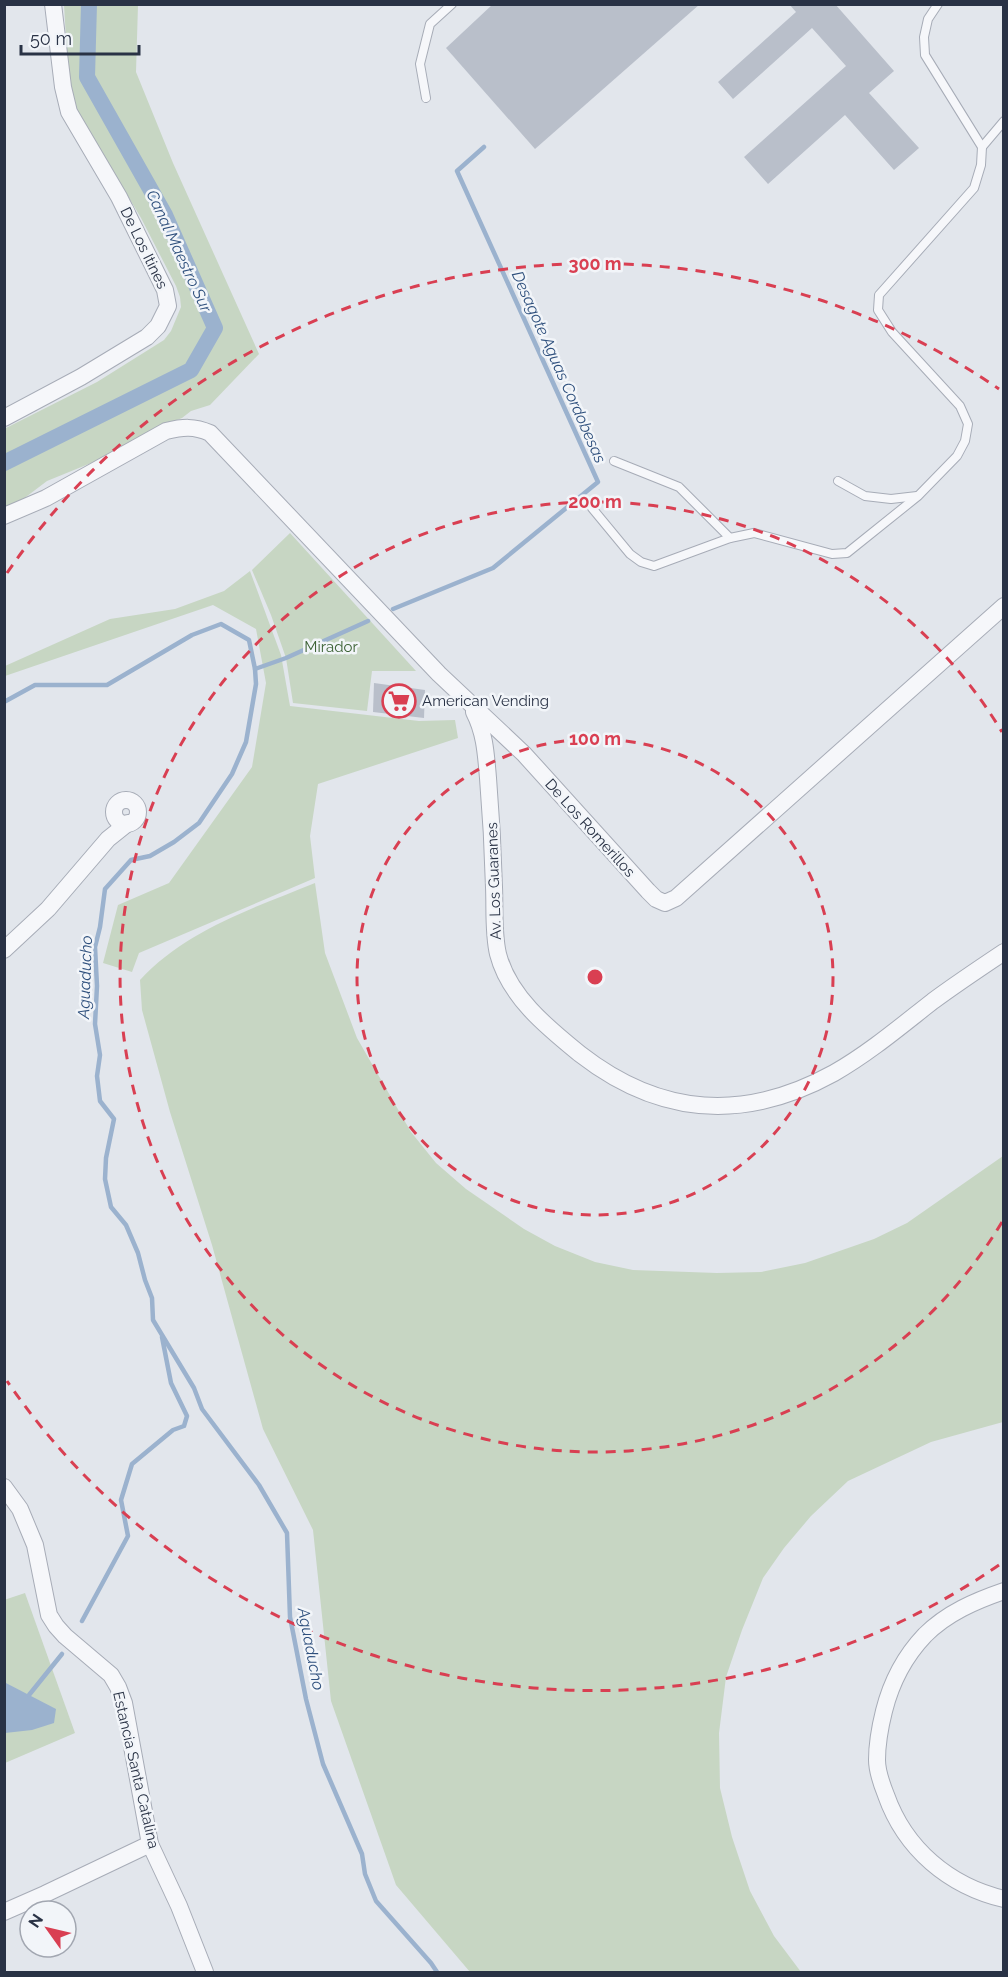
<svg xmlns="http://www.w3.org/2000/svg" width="1008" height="1977" font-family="Raleway,sans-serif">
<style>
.green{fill:#c7d6c3}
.water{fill:#9bb2ce}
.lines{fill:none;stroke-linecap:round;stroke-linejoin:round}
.stream{stroke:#9bb2ce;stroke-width:4.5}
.canal{stroke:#9bb2ce;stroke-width:16}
.building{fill:#b9bfca}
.lane-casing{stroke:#a7acb7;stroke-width:10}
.street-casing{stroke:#a7acb7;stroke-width:18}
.lane{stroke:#f6f7fa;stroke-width:8}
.street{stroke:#f6f7fa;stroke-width:16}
.ring{fill:none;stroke:#d93f52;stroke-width:3;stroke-dasharray:10 8}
.labels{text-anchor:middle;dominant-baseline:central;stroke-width:5;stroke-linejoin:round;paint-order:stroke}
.street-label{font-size:15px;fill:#293245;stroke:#f2f5f9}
.park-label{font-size:15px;fill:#3c6235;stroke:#f2f5f9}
.poi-label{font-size:15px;fill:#293245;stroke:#f2f5f9;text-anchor:start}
.water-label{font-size:16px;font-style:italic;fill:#2f507d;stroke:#f2f5f9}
.centre{fill:#d93f52;stroke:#f2f5f9;stroke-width:3}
.ring-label{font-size:18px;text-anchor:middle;font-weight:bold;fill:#d93f52;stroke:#f2f5f9;stroke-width:5;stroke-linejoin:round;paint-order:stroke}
</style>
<rect width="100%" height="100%" fill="#e2e6ec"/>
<!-- green -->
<g class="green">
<polygon points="64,5 138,5 136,72 173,163 259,354 210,405 191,411 182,418 157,428 96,461 47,481 10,509 5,511 4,429 97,382 164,340 171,331 181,307 180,297 176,286 141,218 77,110 69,87"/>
<polygon points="290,533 416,671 372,671 367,711 293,703 286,658 271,615 252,570"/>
<polygon points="250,571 281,655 290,706 419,721 455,720 458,738 318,784 310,836 315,878 139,953 132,972 103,963 118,905 169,883 252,767 266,683 256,629 213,605 5,676 5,666 110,619 175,609 224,591"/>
<path d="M 315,883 L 325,953 L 357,1038 L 411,1132 L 436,1163 L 466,1189 L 524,1229 L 555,1246 L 595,1262 L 633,1270 L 717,1273 L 761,1272 L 805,1263 L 874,1239 L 907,1223 L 1003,1156 L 1003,1422 L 931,1442 L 848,1481 L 811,1516 L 784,1548 L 763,1578 L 742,1630 L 726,1677 L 719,1733 L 720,1788 L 732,1837 L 750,1891 L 774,1936 L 801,1972 L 470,1972 L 396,1885 L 331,1701 L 313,1530 L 263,1429 L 212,1245 L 170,1112 L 142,1010 L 140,980 C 186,930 254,908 315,883 Z"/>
<polygon points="25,1593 75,1733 5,1763 4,1600"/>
</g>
<!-- water -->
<polygon class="water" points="4,1682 56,1709 54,1723 32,1730 5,1733"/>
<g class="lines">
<!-- stream -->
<g class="stream">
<polyline points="393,609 493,568 598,482 457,171 484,147"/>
<polyline points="255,669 256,684 246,742 232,774 199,823 174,842 150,856 131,860 105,889 100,927 95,947 97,986 95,1024 100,1055 97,1076 100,1101 114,1119 106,1158 105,1179 111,1207 126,1225 138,1253 145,1280 152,1298 153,1320 194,1388 202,1409 259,1485 287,1533 290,1617 306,1699 323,1764 362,1854 365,1874 376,1901 431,1963 437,1972"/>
<polyline points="4,702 35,685 107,685 192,635 221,624 249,640 255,669 286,658 368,621"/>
<polyline points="82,1621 128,1536 121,1500 132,1464 173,1430 184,1426 187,1416 171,1383 162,1337"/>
<polyline points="29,1695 62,1654"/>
</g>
<!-- canal -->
<polyline class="canal" points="4,463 191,370 215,328 165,215 87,77 89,4"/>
</g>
<!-- building -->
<g class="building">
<polygon points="493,4 700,4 535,149 446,48"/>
<polygon points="789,4 835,4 894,71 869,93 919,148 894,170 845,115 768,184 744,157 846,66 812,28 733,99 718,82 796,12"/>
<polygon points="374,683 425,690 424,718 373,712"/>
</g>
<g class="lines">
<defs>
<g id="lane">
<polyline points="938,4 928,19 924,37 925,55 982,147"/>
<polyline points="426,98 420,64 430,24 452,4"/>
<polyline points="614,461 679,487 730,538"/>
<polyline points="838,481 865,496 891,499 917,496"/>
<polyline points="592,508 630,554 641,562 654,566 730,538 754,533 832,554 847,553 918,496 957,456 965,441 968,424 960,406 892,332 878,310 879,295 974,188 981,165 982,147 1004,121"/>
</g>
<g id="street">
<polyline points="4,418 81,377 147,337 158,326 168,306 165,290 119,197 69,112 63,87 53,4"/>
<path d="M 4,516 L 46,498 L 166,431 C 183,427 194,426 210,433 L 439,674 L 524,754 L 648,891 L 656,899 L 665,903 L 676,898 L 1004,606"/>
<path d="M 474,712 C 485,733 486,755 488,778 C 491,814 493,850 494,887 C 495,908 493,933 498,954 C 509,997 548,1028 580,1054 C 661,1117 745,1122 834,1073 C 869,1053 901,1026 933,1001 C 956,984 980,968 1004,952"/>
<circle cx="126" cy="812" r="12"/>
<polyline points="4,950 48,909 108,839 128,823"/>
<polyline points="4,1487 20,1509 35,1545 49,1615 56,1626 65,1636 111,1675 118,1687 124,1703 150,1844 179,1906 205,1972"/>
<path d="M 1004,1591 C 975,1601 947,1613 925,1635 C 905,1656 891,1683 884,1711 C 880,1727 877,1744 877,1760 C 877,1771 882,1785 886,1795 C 905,1849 949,1886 1004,1899"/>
<polyline points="4,1912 45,1894 150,1844"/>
</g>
</defs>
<!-- lane casing -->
<use href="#lane" class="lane-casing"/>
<!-- street casing -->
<use href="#street" class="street-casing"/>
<!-- lane -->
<use href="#lane" class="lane"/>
<!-- street -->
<use href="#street" class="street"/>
</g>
<!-- distance rings -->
<g class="ring">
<circle cx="595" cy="977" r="238"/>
<path d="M1002 1222A475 475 0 1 1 1002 732"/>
<path d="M999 1565A713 713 0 0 1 7 1381M7 573A713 713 0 0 1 999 389"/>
</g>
<!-- icons -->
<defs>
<symbol id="supermarket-ring" viewBox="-11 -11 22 22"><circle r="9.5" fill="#f2f5f9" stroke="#d93f52" stroke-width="1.5"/><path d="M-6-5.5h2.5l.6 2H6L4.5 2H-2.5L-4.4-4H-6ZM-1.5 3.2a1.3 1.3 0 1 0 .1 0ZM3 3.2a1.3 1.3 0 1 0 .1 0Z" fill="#d93f52"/></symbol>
</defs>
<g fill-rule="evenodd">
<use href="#supermarket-ring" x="380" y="682" width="38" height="38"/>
</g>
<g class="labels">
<!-- street labels -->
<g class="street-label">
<text transform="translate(144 248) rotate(64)">De Los Itines</text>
<text transform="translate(590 828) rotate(48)">De Los Romerillos</text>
<text transform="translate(494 881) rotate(-92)">Av. Los Guaranes</text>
<text transform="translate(136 1770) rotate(77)">Estancia Santa Catalina</text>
</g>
<!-- park labels -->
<g class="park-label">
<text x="331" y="647">Mirador</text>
</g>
<!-- poi labels -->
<g class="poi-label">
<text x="422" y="701">American Vending</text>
</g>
<!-- water labels -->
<g class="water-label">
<text transform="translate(179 251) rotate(65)">Canal Maestro Sur</text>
<text transform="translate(559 367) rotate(66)">Desagote Aguas Cordobesas</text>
<text transform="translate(85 977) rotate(-88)">Aguaducho</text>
<text transform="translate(311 1649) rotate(79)">Aguaducho</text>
</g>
</g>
<circle cx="595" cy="977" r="9" class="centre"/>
<g class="ring-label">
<text x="595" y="270">300 m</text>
<text x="595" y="508">200 m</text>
<text x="595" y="745">100 m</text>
</g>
<!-- border -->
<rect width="1008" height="1977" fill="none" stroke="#293245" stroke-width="12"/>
<!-- north arrow -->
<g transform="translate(48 1929) rotate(304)"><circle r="28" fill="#f2f5f9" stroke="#a2a7b1" stroke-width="1.5"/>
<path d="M0-4.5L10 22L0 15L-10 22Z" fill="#d93f52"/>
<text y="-9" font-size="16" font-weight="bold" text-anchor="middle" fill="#293245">N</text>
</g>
<!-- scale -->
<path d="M21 45v9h118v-9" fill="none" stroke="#293245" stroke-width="3"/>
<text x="30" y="45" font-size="18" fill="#293245" stroke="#f2f5f9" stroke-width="4.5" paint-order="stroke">50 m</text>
</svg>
